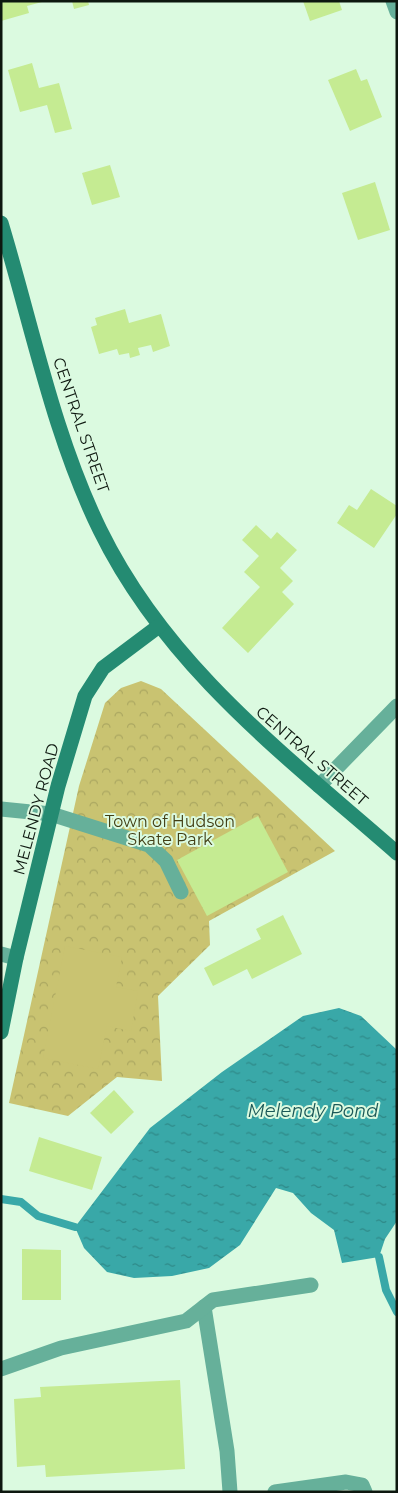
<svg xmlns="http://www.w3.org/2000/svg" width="398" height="1493" font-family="Montserrat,sans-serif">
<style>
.forest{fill:url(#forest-crowns)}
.garden{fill:#c9c371}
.water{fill:url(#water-ripples)}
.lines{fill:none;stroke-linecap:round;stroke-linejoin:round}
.stream{stroke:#39a8a8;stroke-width:8}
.building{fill:#c5eb92}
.lane{stroke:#66b09a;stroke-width:15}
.street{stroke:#66b09a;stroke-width:15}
.secondary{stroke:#248b72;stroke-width:15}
.labels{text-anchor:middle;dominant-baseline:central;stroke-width:4;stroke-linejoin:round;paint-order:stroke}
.street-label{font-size:16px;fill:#0d170f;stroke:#dbfae0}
.park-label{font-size:16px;fill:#423e14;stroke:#dbfae0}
.water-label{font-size:18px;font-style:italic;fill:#1b5858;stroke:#dbfae0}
</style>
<defs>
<pattern id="forest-crowns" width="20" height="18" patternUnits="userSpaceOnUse" patternTransform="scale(1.25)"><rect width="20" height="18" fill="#c9c371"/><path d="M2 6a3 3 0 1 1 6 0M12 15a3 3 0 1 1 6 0" fill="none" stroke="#aba761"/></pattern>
<pattern id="water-ripples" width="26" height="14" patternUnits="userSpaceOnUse" patternTransform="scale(1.25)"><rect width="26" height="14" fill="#39a8a8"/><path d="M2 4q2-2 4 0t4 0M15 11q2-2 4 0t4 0" fill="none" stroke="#2e8887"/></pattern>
</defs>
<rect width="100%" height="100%" fill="#dbfae0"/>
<!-- forest -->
<polygon class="forest" points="141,681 161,689 335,851 209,921 210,945 158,996 162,1081 117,1077 68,1116 9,1103 79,786 105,703 121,688"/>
<!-- garden -->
<polygon class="garden" points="65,946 122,957 116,987 138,991 131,1031 107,1026 98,1069 43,1058"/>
<!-- water -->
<polygon class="water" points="339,1008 361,1016 397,1050 397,1221 385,1239 379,1257 342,1263 334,1230 311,1213 293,1193 276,1188 240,1245 209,1268 172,1276 134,1278 107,1272 84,1248 75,1227 150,1128 222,1072 303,1016"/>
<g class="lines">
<!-- stream -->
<g class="stream">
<polyline points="1,1199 21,1202 38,1216 75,1227"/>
<polyline points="379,1257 386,1290 397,1312"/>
</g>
</g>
<!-- building -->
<g class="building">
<polygon points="1,1 42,1 42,2 27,6 29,13 1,21"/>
<polygon points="72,1 88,1 89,5 74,9"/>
<polygon points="303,1 339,1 342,10 310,21"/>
<polygon points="32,63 39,88 59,83 72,129 55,133 47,105 20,112 8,70"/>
<polygon points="356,69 361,81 367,79 382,117 350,131 328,80"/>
<polygon points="110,165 120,197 92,205 82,173"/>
<polygon points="375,182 390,230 358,240 342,193"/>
<polygon points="125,309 129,323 161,314 170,346 153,352 151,345 138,348 140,355 130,358 129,353 119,355 117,349 99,354 91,327 97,325 95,318"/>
<polygon points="371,489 397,506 397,514 374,548 337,523 349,505 357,510"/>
<polygon points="256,525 271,539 277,532 297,550 280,568 293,581 282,592 294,604 248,653 222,628 260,587 244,572 259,556 242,540"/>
<polygon points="258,816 288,872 207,916 177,860"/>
<polygon points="283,915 302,954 252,979 247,969 213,986 204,968 261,939 256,929"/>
<polygon points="114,1090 134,1112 111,1134 90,1113"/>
<polygon points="39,1137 102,1157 92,1190 29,1171"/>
<polygon points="22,1249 61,1250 61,1300 22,1300"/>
<polygon points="180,1380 185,1469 46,1477 45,1465 17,1467 14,1399 41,1397 40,1387"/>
</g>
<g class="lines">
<!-- lane -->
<g class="lane">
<polyline points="1,809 51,814 149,845 166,861 181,892"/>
<polyline points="1,954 16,958"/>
<polyline points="204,1307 227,1451 230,1492"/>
<polyline points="1,1369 61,1348 186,1321 213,1300 311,1285"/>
<polyline points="275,1492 346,1482 362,1485 365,1492"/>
</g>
<!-- street -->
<g class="street">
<polyline points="393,1 397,12"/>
<polyline points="319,786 397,706"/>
</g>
<!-- secondary -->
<g class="secondary">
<path d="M 1,223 C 32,325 53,434 100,530 C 167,667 285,755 397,853"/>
<polyline points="1,1032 16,958 58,786 85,696 103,668 159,626"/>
</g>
</g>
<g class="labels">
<!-- street labels -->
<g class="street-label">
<text transform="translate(81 425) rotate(71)">CENTRAL STREET</text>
<text transform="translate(312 756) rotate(41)">CENTRAL STREET</text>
<text transform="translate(36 809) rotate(-75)">MELENDY ROAD</text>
</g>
<!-- park labels -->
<g class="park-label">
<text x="170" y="821">Town of Hudson<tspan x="170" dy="18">Skate Park</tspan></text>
</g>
<!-- water labels -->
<g class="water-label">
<text x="313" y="1111">Melendy Pond</text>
</g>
</g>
<!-- border -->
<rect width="398" height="1493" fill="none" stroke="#0d170f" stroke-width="5"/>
</svg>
